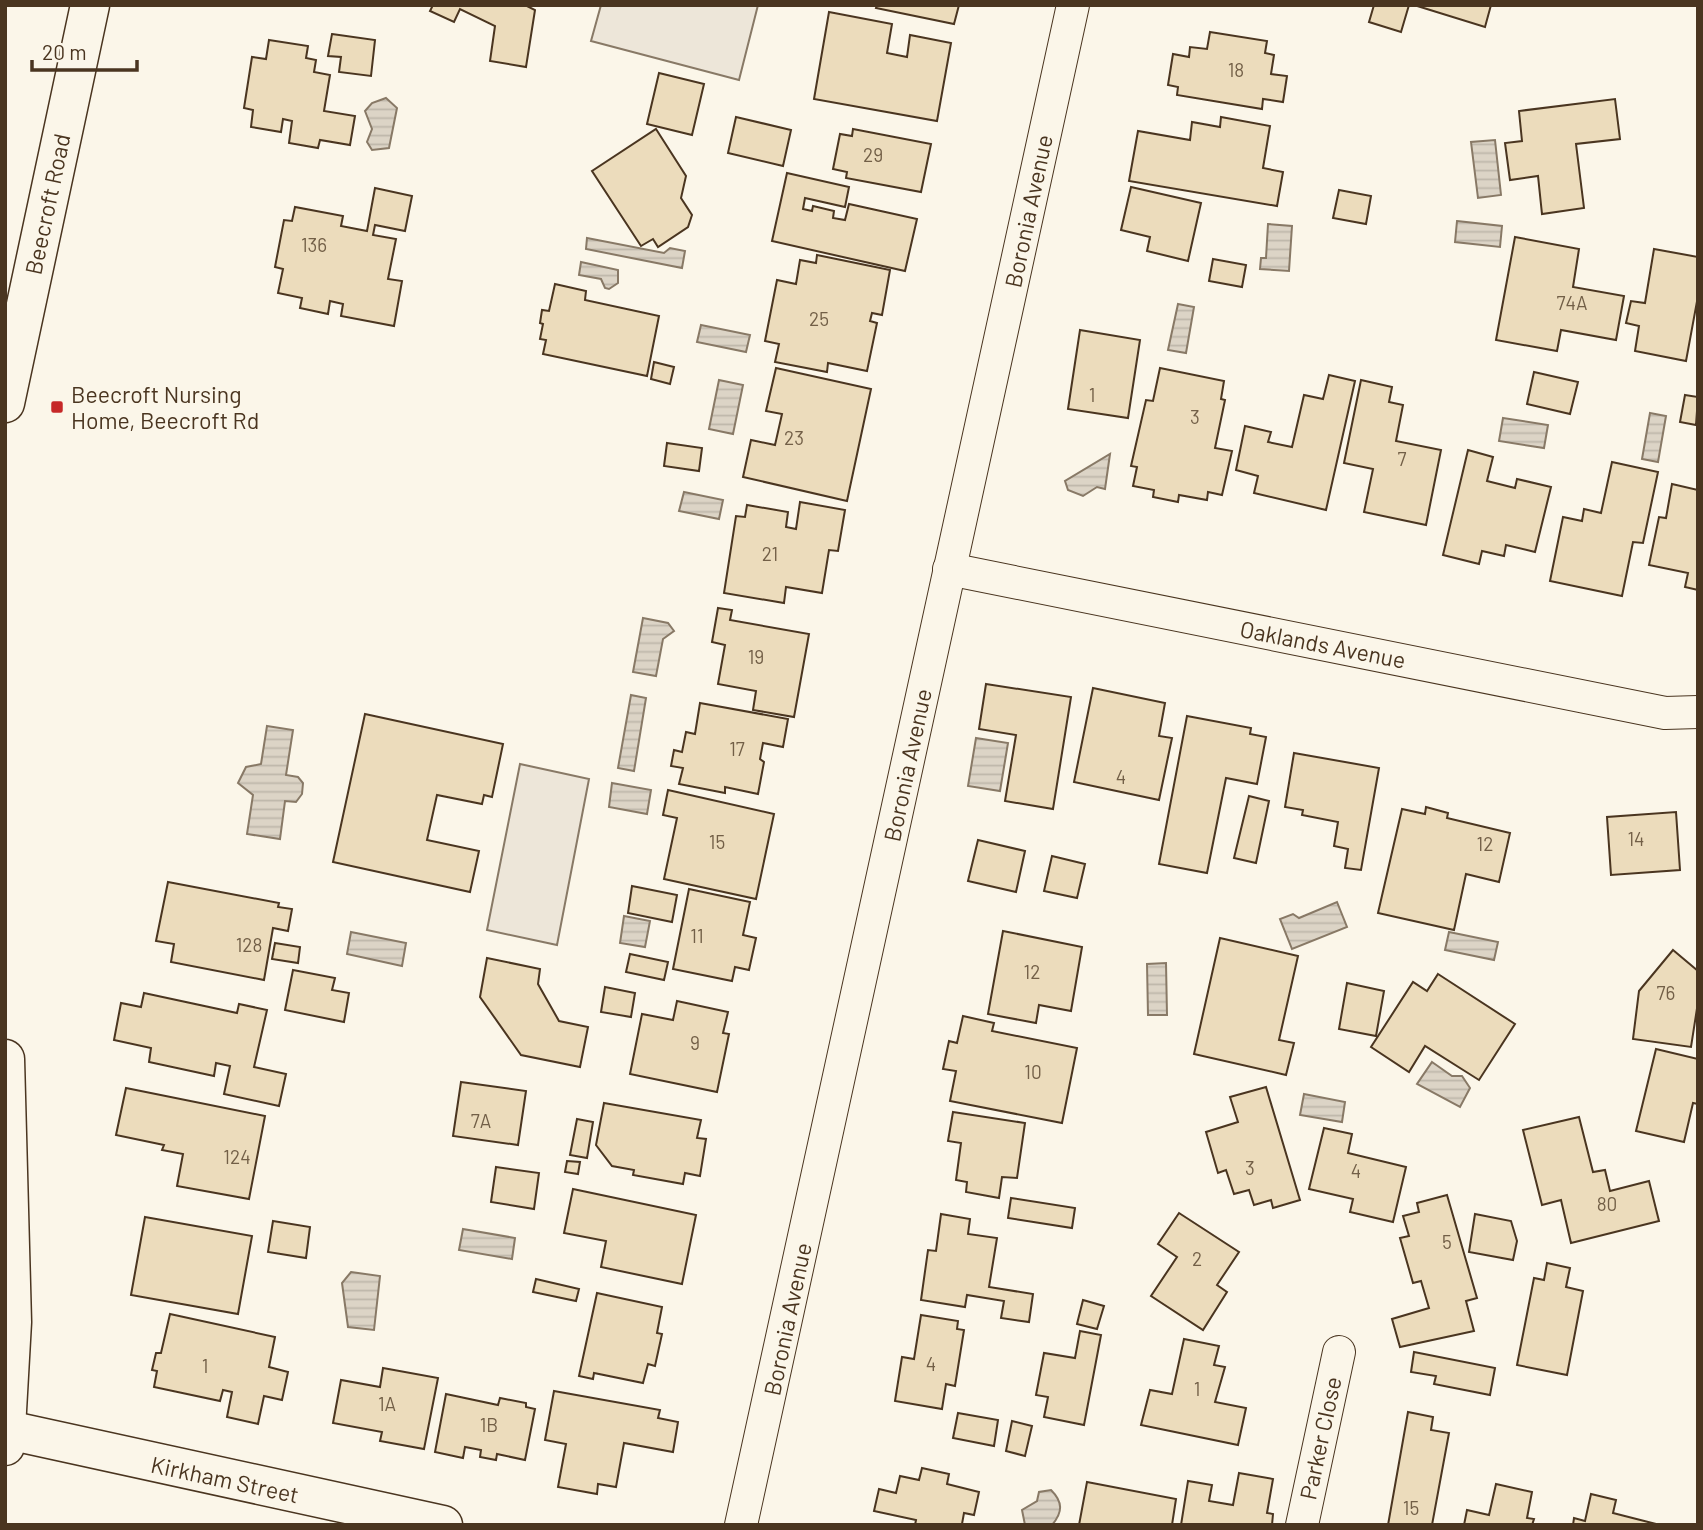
<svg xmlns="http://www.w3.org/2000/svg" width="1703" height="1530" font-family="Barlow,sans-serif">
<style>
.grass{fill:#ede6d9;stroke:#887966;stroke-width:2}
.water{fill:url(#water-rules);stroke:#887966;stroke-width:2}
.building{fill:#ecdcbc;stroke:#4a3520;stroke-width:2}
.lines{fill:none;stroke-linecap:round;stroke-linejoin:round}
.street-casing{stroke:#4a3520;stroke-width:34}
.secondary-casing{stroke:#4a3520;stroke-width:41}
.primary-casing{stroke:#4a3520;stroke-width:41}
.street{stroke:#fbf6e9;stroke-width:32}
.secondary{stroke:#fbf6e9;stroke-width:38}
.primary{stroke:#fbf6e9;stroke-width:38}
.poi-dot{fill:#c62828;stroke:#fbf6e9;stroke-width:2.5}
.labels{text-anchor:middle;dominant-baseline:central;stroke-width:5;stroke-linejoin:round;paint-order:stroke}
.number-label{font-size:19px;fill:#725f47}
.street-label{font-size:23px;fill:#4a3520;stroke:#fbf6e9}
.poi-label{font-size:23px;fill:#4a3520;stroke:#fbf6e9;text-anchor:start}
</style>
<defs>
<pattern id="water-rules" width="6" height="5" patternUnits="userSpaceOnUse" patternTransform="scale(1.75)"><rect width="6" height="5" fill="#dcd4c6"/><path d="M0 2.5h6" fill="none" stroke="#beb7aa"/></pattern>
</defs>
<rect width="100%" height="100%" fill="#fbf6e9"/>
<!-- grass -->
<g class="grass">
<polygon points="601,5 758,5 739,80 591,41"/>
<polygon points="520,764 589,779 557,945 487,930"/>
</g>
<!-- water -->
<g class="water">
<polygon points="386,98 397,108 389,148 372,150 367,142 372,129 365,111 372,103"/>
<polygon points="1495,140 1501,195 1478,198 1471,142"/>
<polygon points="1457,221 1502,226 1500,247 1455,242"/>
<polygon points="1268,224 1292,226 1289,271 1260,269 1261,258 1266,258"/>
<polygon points="587,238 664,253 670,248 685,251 682,268 586,249"/>
<polygon points="581,262 618,270 618,283 609,289 605,288 601,279 579,275"/>
<polygon points="1178,304 1194,307 1186,353 1168,350"/>
<polygon points="701,325 750,335 746,352 697,342"/>
<polygon points="719,380 743,385 733,434 709,429"/>
<polygon points="1650,413 1666,416 1658,462 1642,459"/>
<polygon points="1503,418 1548,425 1544,448 1499,441"/>
<polygon points="1110,454 1105,489 1097,487 1083,496 1068,490 1065,481"/>
<polygon points="684,492 723,500 719,519 679,511"/>
<polygon points="643,618 668,623 674,631 663,639 656,676 633,672"/>
<polygon points="631,695 646,698 634,771 618,768"/>
<polygon points="267,726 293,730 286,775 298,777 303,783 302,794 296,802 285,801 280,839 247,834 253,795 238,783 246,767 261,764"/>
<polygon points="976,738 1008,743 1000,791 968,786"/>
<polygon points="612,783 651,790 647,814 609,807"/>
<polygon points="1337,902 1347,927 1292,949 1280,919 1293,914 1299,918"/>
<polygon points="624,916 650,921 645,947 620,943"/>
<polygon points="351,932 406,943 402,966 347,954"/>
<polygon points="1449,932 1498,942 1494,960 1445,950"/>
<polygon points="1166,963 1167,1015 1148,1015 1147,964"/>
<polygon points="1432,1062 1452,1076 1462,1076 1470,1088 1460,1107 1417,1084"/>
<polygon points="1304,1094 1345,1102 1342,1122 1300,1115"/>
<polygon points="463,1229 515,1238 512,1259 459,1250"/>
<polygon points="351,1272 380,1276 374,1330 348,1327 342,1283"/>
<path d="M 1051,1490 C 1063,1502 1063,1512 1052,1525 L 1025,1525 L 1022,1510 L 1037,1501 L 1039,1492 Z"/>
</g>
<!-- building -->
<g class="building">
<polygon points="433,5 525,5 535,10 526,67 490,61 495,26 460,9 454,22 430,11"/>
<polygon points="877,5 959,5 954,24 876,8"/>
<polygon points="1374,5 1409,5 1401,32 1369,22"/>
<polygon points="1414,5 1491,5 1485,27"/>
<polygon points="829,12 892,24 887,53 907,57 910,35 951,43 937,121 814,99"/>
<polygon points="1210,32 1267,41 1265,53 1274,55 1271,74 1287,76 1283,102 1263,99 1262,109 1177,95 1178,87 1168,85 1173,54 1189,57 1190,47 1207,49"/>
<polygon points="332,34 375,40 371,76 339,72 341,57 328,56"/>
<polygon points="269,40 308,46 306,58 316,60 314,72 330,75 324,111 355,116 350,145 320,140 318,148 289,143 292,121 283,119 281,132 251,127 253,110 244,108 252,57 266,59"/>
<polygon points="659,73 704,84 692,135 647,124"/>
<polygon points="1615,99 1620,139 1576,144 1584,208 1542,214 1538,176 1510,180 1505,143 1522,141 1519,111"/>
<polygon points="736,117 791,130 783,166 728,153"/>
<polygon points="1221,117 1270,126 1263,168 1283,172 1277,206 1129,181 1138,131 1190,140 1192,122 1220,127"/>
<polygon points="656,129 686,176 681,198 692,215 688,227 658,247 653,239 641,246 592,171"/>
<polygon points="853,129 931,144 921,192 846,178 847,172 833,169 840,134 852,136"/>
<polygon points="787,173 849,187 845,207 805,198 803,209 812,211 813,206 834,211 833,218 845,220 849,204 917,219 905,271 772,241"/>
<polygon points="1131,187 1201,203 1188,261 1147,251 1150,237 1121,230"/>
<polygon points="375,188 412,196 405,231 375,225 373,235 396,239 388,279 402,281 394,326 341,316 343,304 330,301 328,314 300,308 302,298 278,293 283,269 275,267 284,220 292,221 295,207 343,216 341,226 367,231"/>
<polygon points="1339,190 1371,196 1366,224 1333,218"/>
<polygon points="1515,237 1579,249 1573,287 1624,296 1616,340 1561,330 1557,351 1496,340"/>
<polygon points="1654,249 1698,257 1698,296 1686,361 1635,351 1639,326 1626,323 1631,301 1645,303"/>
<polygon points="817,255 890,270 882,315 872,313 870,321 877,323 867,371 828,363 827,372 775,362 779,344 765,341 777,280 796,284 800,260 816,263"/>
<polygon points="1213,259 1246,265 1242,287 1209,281"/>
<polygon points="555,284 586,291 585,300 659,316 647,376 543,354 546,340 540,339 543,324 540,323 542,310 549,311"/>
<polygon points="1080,330 1140,340 1128,418 1068,409"/>
<polygon points="654,362 674,367 670,384 651,379"/>
<polygon points="776,368 871,389 847,501 743,477 751,440 775,445 782,414 766,411"/>
<polygon points="1160,368 1224,381 1221,399 1225,400 1215,448 1232,451 1222,495 1208,492 1207,500 1179,495 1178,502 1153,497 1154,490 1133,486 1137,467 1131,466 1146,400 1153,401"/>
<polygon points="1534,372 1578,382 1570,414 1527,404"/>
<polygon points="1329,375 1355,381 1326,510 1254,493 1258,476 1236,470 1245,426 1271,432 1268,442 1292,447 1304,395 1323,399"/>
<polygon points="1361,380 1392,387 1389,402 1403,405 1396,441 1441,450 1426,525 1364,512 1373,469 1344,463"/>
<polygon points="1685,395 1698,397 1696,425 1680,422"/>
<polygon points="667,443 702,448 699,471 664,466"/>
<polygon points="1468,450 1493,457 1487,481 1515,488 1517,479 1551,487 1535,552 1506,545 1504,556 1482,551 1479,564 1443,555"/>
<polygon points="1612,462 1658,472 1643,543 1633,542 1622,596 1550,581 1563,517 1582,521 1584,509 1601,513"/>
<polygon points="1672,484 1698,490 1698,590 1685,587 1688,573 1649,565 1659,517 1666,518"/>
<polygon points="800,502 845,510 838,551 829,550 822,593 786,587 784,603 724,593 736,516 745,517 747,505 788,512 786,527 796,529"/>
<polygon points="718,608 732,610 730,620 809,634 794,717 753,710 756,691 718,684 725,645 712,642"/>
<polygon points="986,684 1071,697 1053,809 1005,801 1016,735 979,729"/>
<polygon points="1093,688 1165,703 1159,736 1172,738 1159,800 1074,782"/>
<polygon points="700,703 788,719 783,747 763,743 760,759 764,762 758,794 725,787 725,793 679,784 683,768 671,766 674,750 682,752 686,732 695,734"/>
<polygon points="365,714 503,744 492,797 484,795 482,804 437,795 427,840 479,851 470,892 333,862"/>
<polygon points="1187,716 1251,728 1250,734 1266,737 1257,784 1226,778 1207,873 1159,864"/>
<polygon points="1294,753 1379,768 1361,870 1345,868 1348,849 1334,846 1338,822 1302,815 1303,810 1285,807"/>
<polygon points="668,790 774,814 756,899 664,879 677,818 663,815"/>
<polygon points="1249,796 1269,801 1256,863 1234,858"/>
<polygon points="1426,807 1448,813 1447,818 1510,833 1499,882 1466,874 1454,930 1378,913 1402,809 1425,814"/>
<polygon points="1676,812 1680,870 1611,875 1607,817"/>
<polygon points="978,840 1025,851 1016,892 968,881"/>
<polygon points="1052,856 1085,864 1077,898 1044,891"/>
<polygon points="168,882 279,903 278,907 292,909 288,931 273,928 264,980 171,962 174,944 156,941"/>
<polygon points="632,886 677,895 672,922 628,913"/>
<polygon points="689,889 750,902 743,935 756,938 749,970 735,967 732,981 673,969"/>
<polygon points="1003,931 1082,947 1071,1011 1039,1005 1036,1023 988,1014"/>
<polygon points="1220,938 1298,956 1279,1040 1294,1043 1286,1075 1194,1054"/>
<polygon points="275,943 300,947 298,963 272,959"/>
<polygon points="1673,950 1698,971 1698,1002 1691,1047 1633,1039 1639,991"/>
<polygon points="630,954 668,962 664,980 626,972"/>
<polygon points="487,958 540,969 538,984 559,1021 588,1027 580,1067 521,1055 480,997"/>
<polygon points="293,970 335,978 332,990 349,993 344,1022 285,1010"/>
<polygon points="1438,974 1515,1024 1479,1080 1425,1046 1409,1072 1371,1047 1413,982 1427,991"/>
<polygon points="1347,983 1384,991 1376,1036 1339,1029"/>
<polygon points="605,987 635,993 631,1017 601,1012"/>
<polygon points="144,993 237,1013 239,1004 267,1010 254,1067 286,1074 279,1106 224,1094 230,1066 216,1063 214,1076 149,1062 151,1048 114,1040 121,1003 141,1007"/>
<polygon points="677,1001 728,1012 723,1033 729,1034 717,1092 630,1074 642,1014 673,1020"/>
<polygon points="963,1016 994,1023 992,1031 1077,1048 1062,1123 950,1101 956,1071 943,1069 949,1041 957,1043"/>
<polygon points="1656,1049 1698,1059 1698,1104 1693,1103 1684,1142 1636,1131"/>
<polygon points="461,1082 526,1091 518,1145 453,1136"/>
<polygon points="1266,1087 1300,1200 1273,1208 1271,1200 1254,1205 1249,1190 1234,1194 1226,1170 1218,1173 1206,1132 1238,1122 1230,1097"/>
<polygon points="126,1088 265,1116 249,1199 177,1186 183,1154 162,1150 164,1145 116,1135"/>
<polygon points="604,1103 701,1120 697,1138 706,1139 700,1176 685,1173 683,1184 633,1175 634,1170 612,1166 596,1145"/>
<polygon points="953,1112 1025,1123 1017,1178 1002,1177 999,1198 966,1192 967,1182 956,1180 961,1143 948,1141"/>
<polygon points="1579,1117 1593,1172 1605,1170 1610,1191 1649,1181 1659,1221 1571,1243 1561,1200 1542,1205 1523,1130"/>
<polygon points="577,1119 593,1122 587,1158 570,1155"/>
<polygon points="1324,1128 1352,1134 1348,1153 1406,1167 1393,1222 1350,1212 1353,1199 1309,1189"/>
<polygon points="567,1161 580,1162 578,1174 565,1172"/>
<polygon points="496,1167 539,1173 534,1209 491,1202"/>
<polygon points="573,1189 696,1215 682,1284 601,1267 606,1241 564,1233"/>
<polygon points="1447,1195 1477,1298 1466,1301 1474,1331 1400,1347 1392,1319 1429,1308 1421,1281 1413,1283 1400,1238 1409,1236 1403,1216 1419,1212 1417,1203"/>
<polygon points="1011,1198 1075,1208 1072,1228 1008,1218"/>
<polygon points="1179,1213 1239,1252 1217,1285 1227,1292 1203,1330 1151,1296 1177,1257 1158,1244"/>
<polygon points="941,1214 970,1219 968,1234 997,1238 989,1287 1033,1294 1029,1322 1001,1318 1004,1301 967,1295 965,1307 921,1300 928,1250 936,1251"/>
<polygon points="1475,1214 1511,1221 1517,1241 1513,1260 1469,1252"/>
<polygon points="145,1217 252,1236 238,1314 131,1295"/>
<polygon points="273,1221 310,1227 306,1258 268,1252"/>
<polygon points="1547,1263 1570,1268 1566,1287 1583,1291 1567,1375 1517,1365 1534,1278 1544,1280"/>
<polygon points="536,1279 579,1289 576,1301 533,1292"/>
<polygon points="597,1293 662,1307 657,1333 662,1334 655,1366 648,1364 643,1383 594,1373 593,1379 579,1376"/>
<polygon points="1083,1300 1104,1306 1097,1329 1077,1324"/>
<polygon points="170,1314 275,1337 269,1367 288,1372 282,1400 264,1396 258,1424 227,1417 232,1392 223,1390 220,1401 154,1387 157,1371 152,1370 156,1353 161,1353"/>
<polygon points="921,1315 958,1321 957,1329 964,1330 955,1386 946,1384 942,1409 895,1401 902,1357 914,1359"/>
<polygon points="1080,1331 1101,1335 1084,1425 1044,1417 1048,1397 1036,1395 1044,1353 1075,1358"/>
<polygon points="1184,1339 1219,1346 1214,1365 1225,1367 1215,1402 1246,1408 1238,1445 1141,1425 1150,1390 1172,1394"/>
<polygon points="1414,1352 1495,1368 1490,1395 1434,1384 1436,1376 1411,1372"/>
<polygon points="383,1368 438,1378 424,1449 380,1441 382,1432 333,1423 341,1380 380,1387"/>
<polygon points="554,1391 660,1410 658,1418 678,1422 673,1452 624,1443 616,1487 598,1484 597,1494 558,1487 566,1444 545,1440"/>
<polygon points="446,1394 498,1405 500,1398 526,1403 526,1407 535,1409 525,1460 497,1454 496,1460 480,1457 481,1450 465,1447 463,1458 435,1452"/>
<polygon points="1408,1412 1433,1417 1431,1430 1449,1433 1432,1525 1388,1525"/>
<polygon points="958,1413 998,1420 994,1446 953,1438"/>
<polygon points="1012,1421 1032,1426 1025,1456 1006,1451"/>
<polygon points="922,1468 949,1474 947,1484 979,1492 974,1515 964,1513 962,1524 915,1525 916,1520 874,1511 879,1489 896,1493 900,1476 919,1480"/>
<polygon points="1239,1473 1273,1479 1267,1513 1273,1514 1272,1525 1181,1525 1188,1481 1212,1485 1209,1501 1233,1505"/>
<polygon points="1087,1482 1176,1499 1172,1525 1079,1525"/>
<polygon points="1496,1484 1532,1492 1527,1518 1534,1519 1532,1525 1464,1525 1467,1510 1489,1515"/>
<polygon points="1591,1494 1616,1500 1613,1513 1660,1525 1573,1525 1574,1518 1585,1521"/>
</g>
<g class="lines">
<defs>
<g id="street">
<polyline points="949,569 1665,713 1698,712"/>
<polyline points="741,1525 1073,5"/>
<polyline points="1302,1525 1339,1352"/>
</g>
<polyline id="secondary" points="8,1430 443,1525"/>
<g id="primary">
<polyline points="5,403 90,5"/>
<polyline points="5,1059 12,1322 5,1446"/>
</g>
</defs>
<!-- street casing -->
<use href="#street" class="street-casing"/>
<!-- secondary casing -->
<use href="#secondary" class="secondary-casing"/>
<!-- primary casing -->
<use href="#primary" class="primary-casing"/>
<!-- street -->
<use href="#street" class="street"/>
<!-- secondary -->
<use href="#secondary" class="secondary"/>
<!-- primary -->
<use href="#primary" class="primary"/>
</g>
<!-- markers -->
<rect class="poi-dot" x="50" y="400" width="14" height="14" rx="3.5"/>
<g class="labels">
<!-- number labels -->
<g class="number-label">
<text x="1236" y="69">18</text>
<text x="873" y="154">29</text>
<text x="314" y="244">136</text>
<text x="1572" y="302">74A</text>
<text x="819" y="318">25</text>
<text x="1092" y="394">1</text>
<text x="1195" y="416">3</text>
<text x="794" y="437">23</text>
<text x="1402" y="458">7</text>
<text x="770" y="553">21</text>
<text x="756" y="656">19</text>
<text x="737" y="748">17</text>
<text x="1121" y="776">4</text>
<text x="1636" y="838">14</text>
<text x="717" y="841">15</text>
<text x="1485" y="843">12</text>
<text x="697" y="935">11</text>
<text x="249" y="944">128</text>
<text x="1032" y="971">12</text>
<text x="1666" y="992">76</text>
<text x="695" y="1042">9</text>
<text x="1033" y="1071">10</text>
<text x="481" y="1120">7A</text>
<text x="237" y="1156">124</text>
<text x="1250" y="1167">3</text>
<text x="1356" y="1170">4</text>
<text x="1607" y="1203">80</text>
<text x="1447" y="1241">5</text>
<text x="1197" y="1258">2</text>
<text x="931" y="1363">4</text>
<text x="205" y="1365">1</text>
<text x="1197" y="1388">1</text>
<text x="387" y="1403">1A</text>
<text x="489" y="1424">1B</text>
<text x="1411" y="1507">15</text>
</g>
<!-- street labels -->
<g class="street-label">
<text transform="translate(47 204) rotate(-78)">Beecroft Road</text>
<text transform="translate(1028 211) rotate(-78)">Boronia Avenue</text>
<text transform="translate(1323 644) rotate(11)">Oaklands Avenue</text>
<text transform="translate(907 765) rotate(-78)">Boronia Avenue</text>
<text transform="translate(787 1319) rotate(-78)">Boronia Avenue</text>
<text transform="translate(1320 1438) rotate(-78)">Parker Close</text>
<text transform="translate(225 1479) rotate(12)">Kirkham Street</text>
</g>
<!-- poi labels -->
<g class="poi-label">
<text x="71" y="394">Beecroft Nursing<tspan x="71" dy="26">Home, Beecroft Rd</tspan></text>
</g>
</g>
<!-- border -->
<rect width="1703" height="1530" fill="none" stroke="#4a3520" stroke-width="14"/>
<!-- scale -->
<path d="M32 60v10h105v-10" fill="none" stroke="#4a3520" stroke-width="3.5"/>
<text x="42" y="60" font-size="21" fill="#4a3520" stroke="#fbf6e9" stroke-width="5" paint-order="stroke">20 m</text>
</svg>
